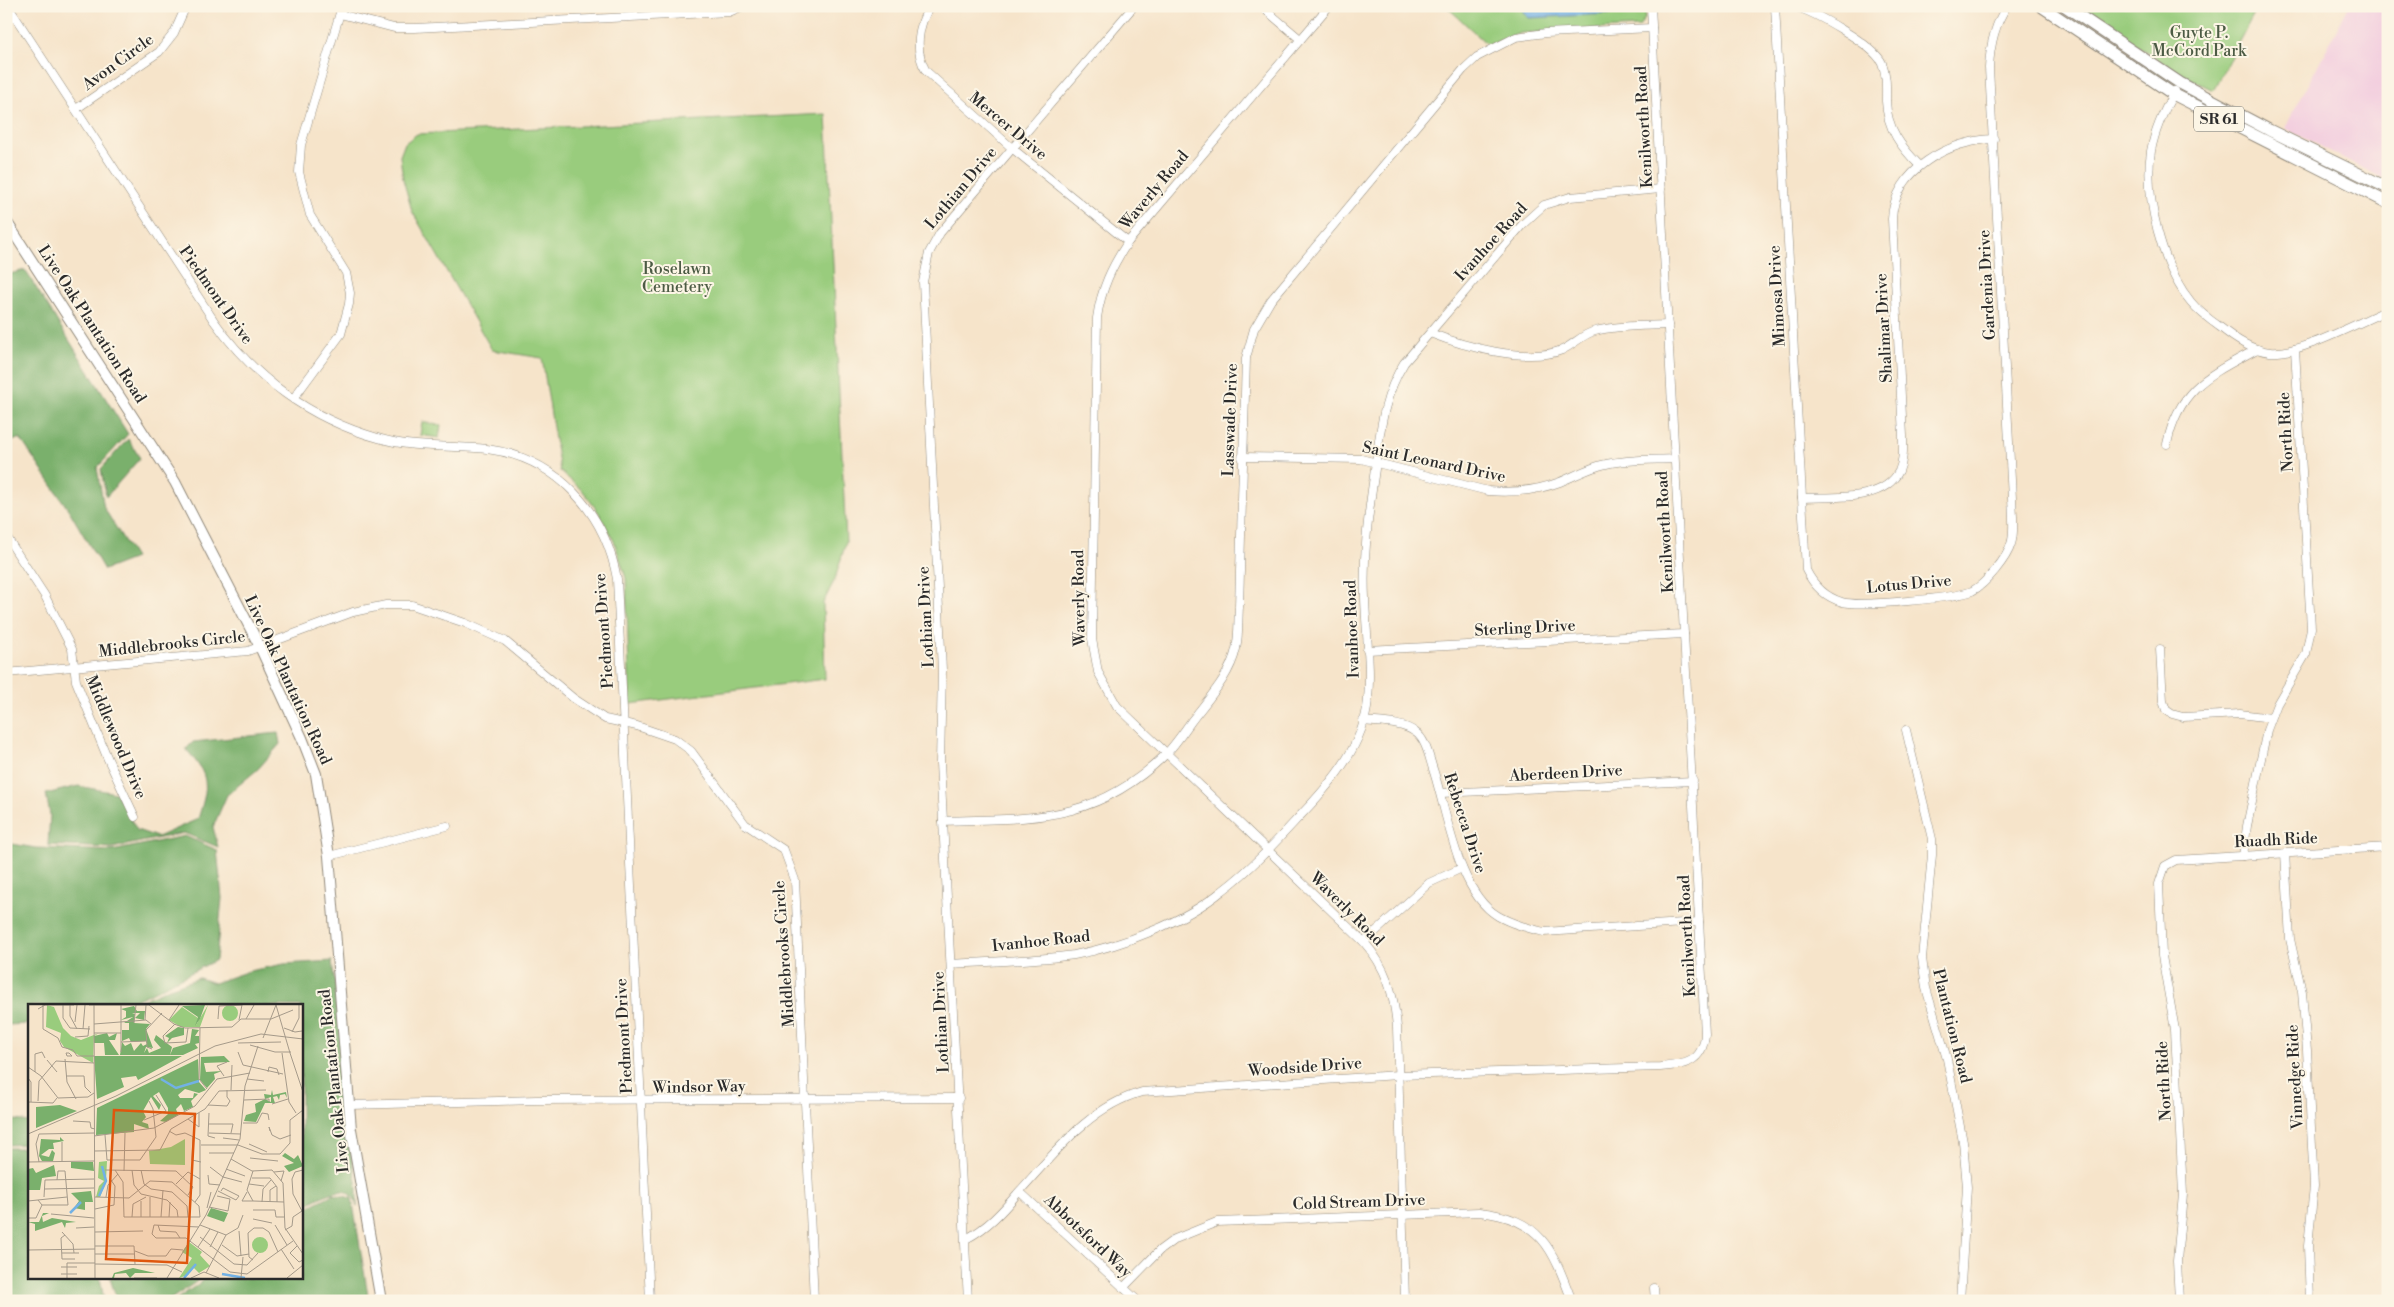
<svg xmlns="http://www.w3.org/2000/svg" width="2394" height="1307" font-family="'Libre Bodoni',serif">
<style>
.built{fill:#f3cfdf}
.green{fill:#99cc7d;stroke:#627c54}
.forest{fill:#7ab06c;stroke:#526e4c}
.water{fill:#72b1e5;stroke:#4e6e88}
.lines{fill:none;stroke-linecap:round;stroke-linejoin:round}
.street-casing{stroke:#90887a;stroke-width:9}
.secondary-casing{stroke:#90887a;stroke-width:12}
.primary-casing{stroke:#90887a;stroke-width:13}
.street{stroke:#fff;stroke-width:8}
.secondary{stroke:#fff;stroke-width:10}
.primary{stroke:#fff;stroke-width:11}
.labels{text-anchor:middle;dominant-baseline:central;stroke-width:4;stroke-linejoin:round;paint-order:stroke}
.shield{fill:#fcf5e5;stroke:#6a6863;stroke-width:1}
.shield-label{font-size:15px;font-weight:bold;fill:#2b2b2b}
.park-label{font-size:16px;fill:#4c5b44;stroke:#fcf5e5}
.street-label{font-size:16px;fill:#2b2b2b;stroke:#fcf5e5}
.inset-river{fill:none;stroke:#72b1e5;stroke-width:2.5}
.inset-road{fill:none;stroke:#a59a8a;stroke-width:1}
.view{fill:#df570e;fill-opacity:0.15;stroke:#df570e;stroke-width:2.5}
.inset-edge{fill:none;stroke:#2b2b2b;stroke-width:2.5}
</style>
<rect width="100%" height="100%" fill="#fcf5e5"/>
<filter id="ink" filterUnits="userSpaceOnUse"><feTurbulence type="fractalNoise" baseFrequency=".02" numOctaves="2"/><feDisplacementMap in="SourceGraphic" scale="10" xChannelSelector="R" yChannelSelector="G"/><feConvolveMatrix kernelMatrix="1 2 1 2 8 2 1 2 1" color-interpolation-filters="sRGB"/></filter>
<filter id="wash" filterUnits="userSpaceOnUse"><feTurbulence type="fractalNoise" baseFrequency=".0096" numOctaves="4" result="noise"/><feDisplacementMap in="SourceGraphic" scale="20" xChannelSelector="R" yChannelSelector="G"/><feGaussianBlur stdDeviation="1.12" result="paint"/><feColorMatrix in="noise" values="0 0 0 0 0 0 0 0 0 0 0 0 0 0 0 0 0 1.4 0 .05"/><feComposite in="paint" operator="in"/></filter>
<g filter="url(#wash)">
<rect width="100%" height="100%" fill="#f6e4ca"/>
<!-- built -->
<polygon class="built" points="2349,6 2388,6 2388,181 2285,128"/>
<!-- green -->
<g class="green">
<polygon points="1446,6 1647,6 1645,18 1639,27 1521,33 1488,45"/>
<path d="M 2080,6 L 2258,6 L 2213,90 C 2166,68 2123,36 2080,6 Z"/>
<polygon points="826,114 846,542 835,579 823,603 825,679 630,704 626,578 614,541 599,513 583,491 560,471 542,358 492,350 412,211 403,179 400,156 405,143 417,134"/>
<polygon points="422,422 441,425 439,438 420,435"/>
</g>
<!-- forest -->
<g class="forest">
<polygon points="25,270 128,434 97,468 104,508 135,558 104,570 70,512 20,438 6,444 6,275"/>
<polygon points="128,439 140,458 106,497 101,469"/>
<path d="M 278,733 L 280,744 L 258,769 L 227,795 L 213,827 L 218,847 L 184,833 L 112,848 L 48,845 L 50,815 L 46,794 L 78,786 L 116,793 L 137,830 L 157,837 L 198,819 C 209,784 210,777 186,749 L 193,742 Z"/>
<polygon points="185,836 217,850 222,898 216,960 147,995 120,1006 29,1006 29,1024 6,1025 6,843 36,848 112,851"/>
<path d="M 332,961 L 341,1032 L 347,1129 L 357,1187 L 357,1207 C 352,1176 317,1199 301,1208 L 301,1006 L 129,1006 L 169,988 L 199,978 L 214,983 L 249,971 L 284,964 Z"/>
<polygon points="15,1120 29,1122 29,1144 6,1145 6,1122"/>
<polygon points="6,1148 29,1148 29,1278 100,1278 104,1301 6,1301"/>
<polygon points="333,1194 352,1198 369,1301 174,1301 207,1278 301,1278 301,1211"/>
<polygon points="110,1278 202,1278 168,1301 117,1301"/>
</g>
<!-- water -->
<polygon class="water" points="1523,6 1625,6 1609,14 1529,18 1523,12"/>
</g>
<g filter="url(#ink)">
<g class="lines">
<defs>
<g id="street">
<path d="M 8,6 L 214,321 C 254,378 310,419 378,438 C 414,449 450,445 487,449 C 557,458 605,512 617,579 L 650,1301"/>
<path d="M 930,6 C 918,25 914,51 926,71 L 1013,149 L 1128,242"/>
<polyline points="1261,6 1300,39"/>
<path d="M 1329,6 L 1128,242 C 1112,266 1101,289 1097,318 L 1092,639 L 1098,672 L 1117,706 L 1364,942 C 1386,967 1394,993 1397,1027 L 1405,1301"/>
<path d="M 1775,6 L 1806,570 C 1814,586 1825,597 1842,602 C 1860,607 1956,598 1972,591 C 1986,584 2007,558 2011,544 C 2014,536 2013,525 2013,517 L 1989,68 C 1990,46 1994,25 2007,6"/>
<path d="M 1793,6 C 1813,11 1874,45 1882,63 C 1887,75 1886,88 1886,101 C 1887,129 1901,147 1920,166"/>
<polyline points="340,14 394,28 415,28 729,12 743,6"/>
<path d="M 2175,91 C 2164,110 2155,129 2151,151 C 2144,196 2162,267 2191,302 C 2199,312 2210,320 2220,327 C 2235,339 2251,350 2270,352 C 2299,355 2359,322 2388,310"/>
<polyline points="76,109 159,52 174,33 186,6"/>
<path d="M 1430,333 C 1463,346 1527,364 1562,350 C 1573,345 1583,334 1595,331 C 1619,325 1644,326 1668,325"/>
<polyline points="293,399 341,334 349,304 350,293 346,273 310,215 299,172 301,145 342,6"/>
<path d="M 2167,444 C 2179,387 2210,375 2257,349"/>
<path d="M 1242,457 L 1361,459 L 1488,491 C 1513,493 1536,491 1560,482 C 1575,476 1590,467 1606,464 C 1628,459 1652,460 1674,459"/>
<path d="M 1802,498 C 1831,496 1883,503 1899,471 C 1904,460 1903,448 1903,436 L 1892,219 C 1894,170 1949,140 1994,139"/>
<polyline points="6,536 45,596 72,649 76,681 107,757 135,817"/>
<polyline points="2160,649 2163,701 2166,710 2172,714 2183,717 2240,714 2271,718"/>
<polyline points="1367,650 1684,634"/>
<polyline points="6,673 248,651 353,612 386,605 412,605 465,623 505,641 573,698 605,719 637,726 675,739 691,751 745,824 784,850 795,880 814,1301"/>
<path d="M 1363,721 C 1379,723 1402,722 1415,732 C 1426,739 1429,757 1433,769 C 1447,811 1457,892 1498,916 C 1512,924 1528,928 1544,932 L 1699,922"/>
<polyline points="1906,730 1932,839 1932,855 1922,958 1926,988 1947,1059 1963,1142 1967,1187 1960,1301"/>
<polyline points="1441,793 1693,781"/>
<path d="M 943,821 C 1034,818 1095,823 1165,755 C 1175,745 1184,731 1193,719 C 1209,698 1230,676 1236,649 C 1239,636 1238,621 1239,607 L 1246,358 L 1254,329 L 1271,300 L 1463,70 L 1477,57 L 1516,37 L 1546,33 L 1652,28"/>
<polyline points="2285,853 2290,939 2302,992 2307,1050 2314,1186 2308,1246 2310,1301"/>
<polyline points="329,856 447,826"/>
<polyline points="2243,856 2247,826 2267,730 2277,704 2306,654 2311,628 2295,349"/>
<polyline points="1364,942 1429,883 1462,868"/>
<path d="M 951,964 C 992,961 1034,961 1074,955 C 1122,946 1184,922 1222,891 C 1250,870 1274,844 1298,818 C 1327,788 1360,751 1367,708 C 1372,672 1366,634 1365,598 C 1363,556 1368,517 1374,476 C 1380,435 1382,398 1404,363 L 1522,225 L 1544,205 L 1570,197 L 1661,189"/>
<polyline points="350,1105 536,1100 959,1098"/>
<polyline points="1020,1192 1138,1301"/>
<path d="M 966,1239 C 987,1228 1002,1212 1017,1194 C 1054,1154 1088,1107 1142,1092 L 1398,1075 L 1660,1067 C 1684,1065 1703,1063 1705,1034 L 1651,6"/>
<path d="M 1123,1288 L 1160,1250 L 1175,1239 L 1217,1222 L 1479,1212 C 1541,1219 1552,1247 1572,1301"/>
<polyline points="1654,1288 1655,1301"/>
<polyline points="968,1301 940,763 942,670 923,282 929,253 940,233 1134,6"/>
<polyline points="2179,1301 2177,1261 2183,1194 2175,1030 2162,956 2159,884 2165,866 2176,860 2388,847"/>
</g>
<polyline id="secondary" points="6,221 175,482 260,647 302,738 316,774 329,856 351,1129 381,1301"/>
<g id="primary">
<polyline points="2041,6 2173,94 2388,203"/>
<polyline points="2065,6 2180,83 2269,130 2388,188"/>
</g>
</defs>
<!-- street casing -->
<use href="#street" class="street-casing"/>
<!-- secondary casing -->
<use href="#secondary" class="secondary-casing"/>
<!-- primary casing -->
<use href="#primary" class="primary-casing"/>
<!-- street -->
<use href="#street" class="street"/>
<!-- secondary -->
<use href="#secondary" class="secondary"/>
<!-- primary -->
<use href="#primary" class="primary"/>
</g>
</g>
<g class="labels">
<!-- shield labels -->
<rect class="shield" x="2194" y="106.5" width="50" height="25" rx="4"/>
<g class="shield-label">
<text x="2219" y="119">SR 61</text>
</g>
<!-- park labels -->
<g class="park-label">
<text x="2199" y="33">Guyte P.<tspan x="2199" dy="18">McCord Park</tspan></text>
<text x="677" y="269">Roselawn<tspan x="677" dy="18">Cemetery</tspan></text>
</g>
<!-- street labels -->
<g class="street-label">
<text transform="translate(118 62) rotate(-36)">Avon Circle</text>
<text transform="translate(1008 126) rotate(40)">Mercer Drive</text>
<text transform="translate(1644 127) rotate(-93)">Kenilworth Road</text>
<text transform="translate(961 188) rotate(-50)">Lothian Drive</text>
<text transform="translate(1154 190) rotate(-50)">Waverly Road</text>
<text transform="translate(1491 242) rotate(-48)">Ivanhoe Road</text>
<text transform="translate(1987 285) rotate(-93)">Gardenia Drive</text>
<text transform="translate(216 295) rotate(55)">Piedmont Drive</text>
<text transform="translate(1777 296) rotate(-93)">Mimosa Drive</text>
<text transform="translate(92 324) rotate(57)">Live Oak Plantation Road</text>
<text transform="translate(1884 328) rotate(-93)">Shalimar Drive</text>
<text transform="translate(1230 420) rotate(-88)">Lasswade Drive</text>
<text transform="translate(2286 432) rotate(-93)">North Ride</text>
<text transform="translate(1434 462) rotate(12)">Saint Leonard Drive</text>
<text transform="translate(1665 532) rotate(-93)">Kenilworth Road</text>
<text transform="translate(1909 584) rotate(-5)">Lotus Drive</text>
<text transform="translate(1079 598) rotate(-91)">Waverly Road</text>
<text transform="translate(926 617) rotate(-93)">Lothian Drive</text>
<text transform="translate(1525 628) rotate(-3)">Sterling Drive</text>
<text transform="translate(1352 629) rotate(-92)">Ivanhoe Road</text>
<text transform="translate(604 631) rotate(-94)">Piedmont Drive</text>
<text transform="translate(172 644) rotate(-6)">Middlebrooks Circle</text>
<text transform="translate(288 680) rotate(65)">Live Oak Plantation Road</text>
<text transform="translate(116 737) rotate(67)">Middlewood Drive</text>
<text transform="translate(1566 773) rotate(-3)">Aberdeen Drive</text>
<text transform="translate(1465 823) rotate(72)">Rebecca Drive</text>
<text transform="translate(2276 840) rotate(-3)">Ruadh Ride</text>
<text transform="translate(1347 909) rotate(45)">Waverly Road</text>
<text transform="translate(1687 936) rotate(-93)">Kenilworth Road</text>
<text transform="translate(1041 941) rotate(-6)">Ivanhoe Road</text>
<text transform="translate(784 954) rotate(-94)">Middlebrooks Circle</text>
<text transform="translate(941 1022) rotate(-93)">Lothian Drive</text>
<text transform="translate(1952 1026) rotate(76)">Plantation Road</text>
<text transform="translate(624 1036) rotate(-93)">Piedmont Drive</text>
<text transform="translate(1305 1067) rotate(-4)">Woodside Drive</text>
<text transform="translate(2295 1077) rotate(-93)">Vinnedge Ride</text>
<text transform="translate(334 1081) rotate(-96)">Live Oak Plantation Road</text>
<text transform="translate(2164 1081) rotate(-93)">North Ride</text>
<text transform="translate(699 1087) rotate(-1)">Windsor Way</text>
<text transform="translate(1359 1202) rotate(-2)">Cold Stream Drive</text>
<text transform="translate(1088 1236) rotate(43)">Abbotsford Way</text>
</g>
</g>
<!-- overview -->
<g transform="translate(28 1004)">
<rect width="275" height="275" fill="#f6e4ca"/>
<path d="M 19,1 L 26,3 L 35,24 L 43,32 L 53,36 L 71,29 L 66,32 L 65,59 L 36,43 L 32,37 L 33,29 L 18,23 ZM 180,1 L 172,23 L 153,23 L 141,16 L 154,3 L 170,14 L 168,21 ZM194 9a8 8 0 1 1 16 0a8 8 0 1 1-16 0ZM 157,135 L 157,161 L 122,160 L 121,147 L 143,143 ZM 79,157 L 78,177 L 72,193 L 68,193 L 71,182 L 76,177 L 70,174 L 71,158 ZM224 241a8 8 0 1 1 16 0a8 8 0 1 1-16 0ZM 161,238 L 174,248 L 172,251 L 182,262 L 171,269 L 165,263 L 160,271 L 151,274 L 164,254 L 154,248 Z" fill="#99cc7d"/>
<path d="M 177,1 L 172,15 L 167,22 L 170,13 L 154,2 ZM 106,2 L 109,7 L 117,7 L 116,16 L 107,14 L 112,9 L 104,9 L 107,10 L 106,19 L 122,20 L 118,25 L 125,44 L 118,43 L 116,49 L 119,44 L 121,49 L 133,44 L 126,36 L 128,31 L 144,43 L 142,51 L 145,44 L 162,39 L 164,25 L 171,26 L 167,32 L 171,32 L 171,39 L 167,40 L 170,44 L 155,51 L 92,51 L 94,38 L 97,42 L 103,39 L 106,47 L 113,39 L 115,42 L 119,40 L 118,37 L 103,38 L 101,34 L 94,37 L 94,26 L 101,26 L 101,19 L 96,19 L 105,13 L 93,16 L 98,13 L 98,7 L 93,5 ZM 150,23 L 156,24 L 156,31 L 144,34 L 139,39 L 141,34 L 137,32 ZM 79,29 L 81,33 L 89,29 L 87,36 L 81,36 L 91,51 L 77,51 L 76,39 L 66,39 L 66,32 ZM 66,52 L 154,52 L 110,76 L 108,72 L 93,74 L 96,83 L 69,95 ZM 196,52 L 202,58 L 176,59 L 178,68 L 194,67 L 186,70 L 187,75 L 179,84 L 172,76 L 173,53 ZM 170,55 L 171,78 L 178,86 L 171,89 L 157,85 L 150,91 L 152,94 L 165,94 L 166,89 L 170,90 L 163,97 L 165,103 L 156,107 L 153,100 L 148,105 L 150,111 L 138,118 L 132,117 L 140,110 L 140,104 L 131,88 L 125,92 L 133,101 L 131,106 L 123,93 L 115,107 L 118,113 L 114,118 L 120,120 L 121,125 L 106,120 L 106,128 L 68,131 L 69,104 ZM 244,86 L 245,91 L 258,88 L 259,94 L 257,90 L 252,91 L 251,96 L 249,92 L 245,93 L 247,99 L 237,99 L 228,118 L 216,117 L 218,111 L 228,108 L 227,100 L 237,95 L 243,98 L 243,93 L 237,95 L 236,90 L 243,91 ZM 32,101 L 49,107 L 8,124 L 8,103 ZM 32,133 L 36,137 L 25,139 L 26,145 L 21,145 L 13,151 L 21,153 L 24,146 L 27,149 L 25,157 L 14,157 L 11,152 L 13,135 L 32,136 ZM 257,149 L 266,155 L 270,151 L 275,162 L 261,168 L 256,162 L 266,159 L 254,152 ZM 43,158 L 65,158 L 66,167 L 43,164 L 43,173 ZM 26,161 L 28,172 L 14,174 L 12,186 L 0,186 L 0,165 L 5,164 L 8,169 ZM 63,187 L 65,198 L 57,198 L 57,206 L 46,204 L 51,197 L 43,189 ZM 183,204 L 200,209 L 196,218 L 179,212 ZM 15,209 L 21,209 L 14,212 L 15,218 L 24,214 L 48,218 L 38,219 L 37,224 L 34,218 L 7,227 L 7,220 L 0,218 L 11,218 ZM 105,264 L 127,269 L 107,269 L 102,274 L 98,269 L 87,270 L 86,274 L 84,274 L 86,269 Z" fill="#7ab06c"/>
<path class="inset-river" d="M 133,75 L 148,84 L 171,77M 71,192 L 78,177 L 74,162M 42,209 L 53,198M 194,270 L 217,274M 156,274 L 168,260"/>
<path class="inset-road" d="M 15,1 L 15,25 L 30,34 L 34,43 L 45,46 L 49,52 L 66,52M 35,1 L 35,14 L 42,24 L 62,25M 42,1 L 42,12 L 49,25M 61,1 L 121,1 L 146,20 L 157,24 L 204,23 L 213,15 L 243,15 L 265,6M 66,1 L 67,274M 93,1 L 93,48M 248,1 L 262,49M 10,5 L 17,1 L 46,1M 190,15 L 191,2 L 214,1M 218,15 L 226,1M 117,16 L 118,1M 141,16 L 151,1M 211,16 L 214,1M 47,18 L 49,1M 106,19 L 108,1M 66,20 L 118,16 L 123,20M 147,20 L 135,32 L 137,39 L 158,38 L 160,24M 172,24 L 171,75 L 179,85M 256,24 L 267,28 L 274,27M 55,25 L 57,1M 264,28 L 271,14 L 271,1M 66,29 L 93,29M 47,33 L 60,32 L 61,22M 235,34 L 248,1M 93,38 L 118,37M 210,39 L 253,38M 222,41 L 247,48 L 263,48M 124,45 L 119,43 L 118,26 L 134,9M 210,48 L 215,61 L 255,70M 38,49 L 41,49 L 44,52 L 39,52 ZM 254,49 L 261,98 L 268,109M 262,49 L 275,88M 37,55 L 39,78 L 48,95M 19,56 L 29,68M 0,63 L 13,72 L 30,94 L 60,93 L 66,89M 7,68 L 7,50 L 14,48 L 17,54M 240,68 L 241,63 L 249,65 L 251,71M 38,72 L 56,72 L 57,83 L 63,89M 196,72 L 189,62 L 199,58M 0,74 L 3,78 L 3,98M 219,75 L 236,77M 203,86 L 204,61M 216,96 L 241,95 L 241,98M 10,97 L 11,77 L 28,57 L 66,59M 0,98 L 25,99 L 29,94M 244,100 L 260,95M 180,101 L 199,102 L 202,97 L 199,93 L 199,86M 181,109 L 180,132 L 187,134M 160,115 L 171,123 L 171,109M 116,116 L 138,107 L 128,91M 45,117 L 62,118 L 63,124 L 67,125M 215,119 L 229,119 L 234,109 L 240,110 L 241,116M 181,120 L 205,120 L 203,129M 141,127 L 148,131 L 157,129 L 172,136 L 172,191 L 167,198M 242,127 L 241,123 L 244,131 L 252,135 L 263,131M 181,129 L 213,130M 0,130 L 88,92 L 187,42 L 233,30 L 275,35M 77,131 L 79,156 L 112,156 L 128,133 L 125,105 L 121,97M 66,132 L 126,124 L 167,102 L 189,75 L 222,69M 165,132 L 164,156 L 173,158M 195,134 L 211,136M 34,138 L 34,157M 221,140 L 239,148M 173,141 L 210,141 L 234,150 L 252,150 L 262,139 L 262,116 L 275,106M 66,147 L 132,146 L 143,125 L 177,105 L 191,87 L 238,86M 181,149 L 206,149M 222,154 L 250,157M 203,155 L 224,167 L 244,166 L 255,179 L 257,224 L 275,250M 0,158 L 66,157M 11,158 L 8,140 L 11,130 L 66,129M 182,163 L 195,173M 198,165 L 217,172M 77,166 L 148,167 L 165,183 L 160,191M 87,166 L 95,178 L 96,213 L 172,213M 104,166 L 106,181 L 113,190 L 139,196 L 149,206 L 150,213M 113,166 L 116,180 L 123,185 L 144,188 L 159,202 L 160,213M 96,167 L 97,129M 225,167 L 219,186 L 225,197 L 256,198M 246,168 L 256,167 L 253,177M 180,171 L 181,180 L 192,181M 195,173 L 214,178M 224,174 L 242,174 L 249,183 L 249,198M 148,180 L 160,168 L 172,175M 221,180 L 236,182M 16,185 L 66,184M 190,187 L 208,196 L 211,192 L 195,184 L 193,187M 219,188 L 214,197 L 225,197M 16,193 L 17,176 L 66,175M 67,193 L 101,194 L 122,177 L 144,178 L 171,202 L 172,213M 78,193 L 80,181 L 90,170M 122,193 L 122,213M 10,196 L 14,201 L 40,201 L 37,167 L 30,167 L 29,176M 0,197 L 39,193M 234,198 L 235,185 L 243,176M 242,198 L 242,186 L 248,182M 181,203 L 200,207 L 202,195 L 189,192M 179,204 L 183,188M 67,205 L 86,201 L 87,182 L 83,176M 225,206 L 247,206 L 248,213 L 256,213M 23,210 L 66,214M 104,213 L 105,200 L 118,193M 113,213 L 113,197M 133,213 L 135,186M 141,213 L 142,198M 0,214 L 8,214 L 14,201M 225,215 L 244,219M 130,221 L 132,227 L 148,228 L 152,234M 172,221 L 198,231M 247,221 L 259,241M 171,223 L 126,221 L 124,230 L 128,234 L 158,234 L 202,268 L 219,270 L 265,237M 48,224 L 66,223M 257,226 L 264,222 L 265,213 L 274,207 L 265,190 L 264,175 L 267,168 L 275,166M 211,227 L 213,252M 34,228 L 45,240 L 46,249M 67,228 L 115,227M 37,231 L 33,234 L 34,255 L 47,255M 198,231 L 210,224 L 215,211M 172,233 L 206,260 L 219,261 L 230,249M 194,241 L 209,252 L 221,250M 67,242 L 106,242 L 107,260M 269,242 L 262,249 L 271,258 L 275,256M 170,243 L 182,225M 182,243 L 190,228M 253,245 L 266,265M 0,246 L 67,245M 107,247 L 120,252 L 138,252M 34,249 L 51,249M 67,250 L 107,250M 138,252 L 143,245 L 155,246M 225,256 L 221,253 L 220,229 L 226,224 L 235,224 L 241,228 L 250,248M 67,260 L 139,261 L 154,268M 33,263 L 49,263M 178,269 L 198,231M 33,270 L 49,270M 39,274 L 39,259 L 67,259M 106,274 L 129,274M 139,274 L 178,211 L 212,135 L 217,82 L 230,42M 163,274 L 176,268 L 191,274M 213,274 L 215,253M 259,274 L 275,261"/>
<path class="view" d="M 86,106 L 167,110 L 159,259 L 78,255 Z"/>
<rect width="275" height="275" class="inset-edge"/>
</g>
<!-- margin -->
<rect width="2394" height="1307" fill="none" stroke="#fcf5e5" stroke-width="25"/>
</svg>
